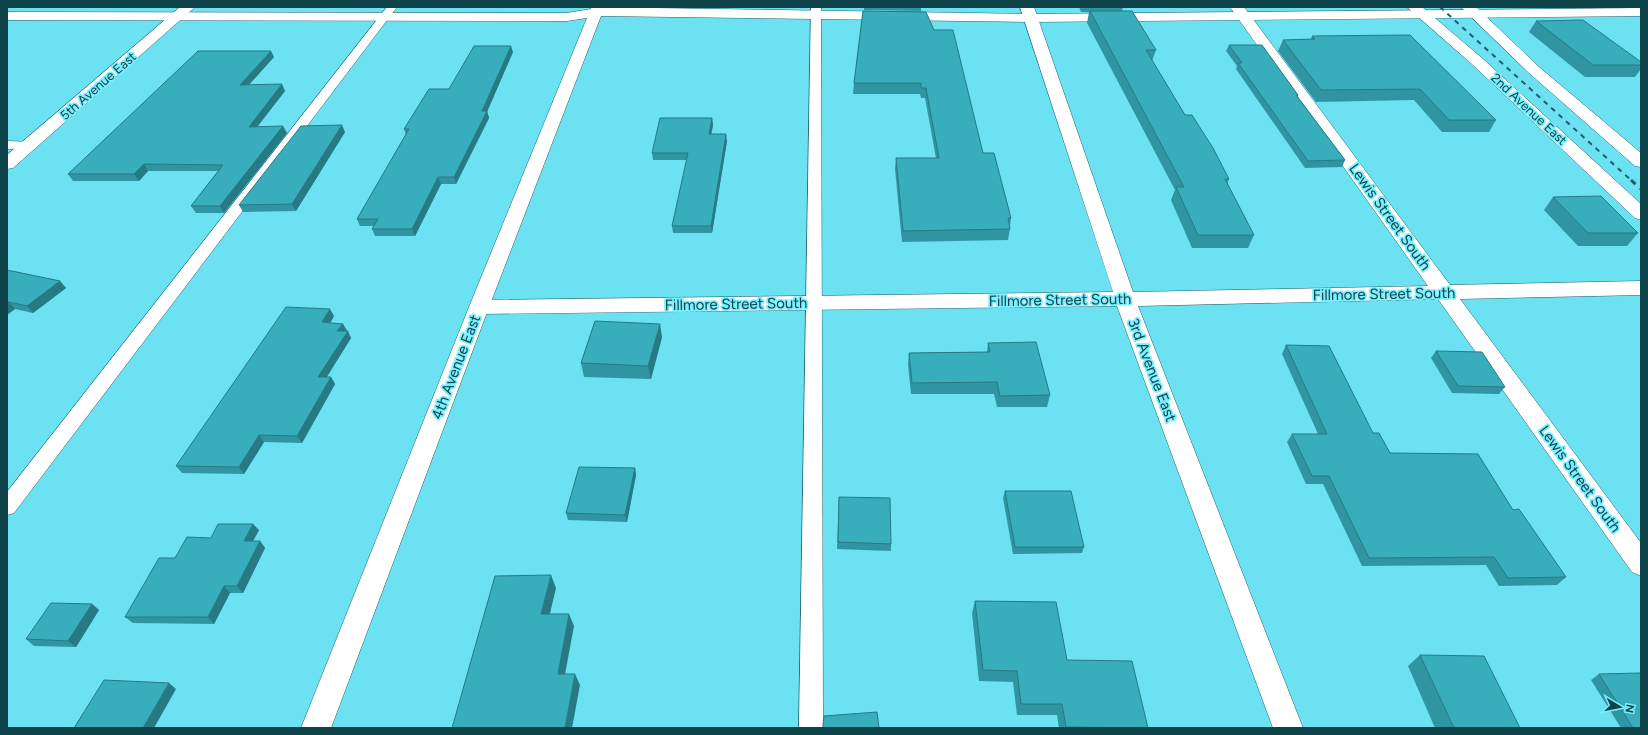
<svg xmlns="http://www.w3.org/2000/svg" width="1648" height="735" font-family="Figtree,sans-serif">
<style>
.lines{fill:none;stroke-linecap:round;stroke-linejoin:round}
.service-casing{stroke:#24646c;stroke-width:1}
.minor-casing{stroke:#24646c;stroke-width:1}
.tertiary-casing{stroke:#24646c;stroke-width:1}
.service{fill:#fff;fill-rule:evenodd}
.minor{fill:#fff;fill-rule:evenodd}
.tertiary{fill:#fff;fill-rule:evenodd}
.rail-far1{stroke:#1e5d65;stroke-width:2;stroke-dasharray:5 5;stroke-linecap:butt}
.rail{stroke:#1e5d65;stroke-width:3;stroke-dasharray:6 6;stroke-linecap:butt}
.wall{fill:#3095a2}
.shaded-wall{fill:#277984}
.building{fill:#38adbc;stroke:#277984}
.labels{text-anchor:middle;dominant-baseline:central;stroke-width:3.5;stroke-linejoin:round;paint-order:stroke}
.far-street-label{font-size:13px;fill:#0f444b;stroke:#79eefe}
.street-label{font-size:15px;fill:#0f444b;stroke:#79eefe}
</style>
<rect width="100%" height="100%" fill="#6be1f1"/>
<g class="lines">
<defs>
<g id="service">
<polygon points="387,7 397,7 14,513 7,515 7,492"/>
<polygon points="811,7 821,7 823,728 799,728"/>
<polygon points="7,141 34,142 35,145 34,148 7,149"/>
</g>
<g id="minor">
<polygon points="180,7 195,7 13,168 7,169 7,155"/>
<polygon points="1020,7 1034,7 1133,292 1428,286 1230,7 1244,7 1450,285 1641,281 1641,295 1460,299 1641,543 1641,576 1632,572 1438,299 1138,306 1303,728 1273,728 1117,306 479,314 472,312 469,307 472,302 479,300 1113,292"/>
<polygon points="1407,7 1422,7 1483,59 1641,204 1641,220 1635,218 1473,65"/>
<polygon points="1461,7 1476,7 1539,67 1641,153 1641,167 1635,166 1529,73"/>
</g>
<polygon id="tertiary" points="591,7 1031,14 1641,8 1641,16 1031,22 601,16 489,307 331,728 301,728 469,307 587,18 567,21 7,20 7,12 567,13 591,9"/>
</defs>
<!-- service casing -->
<use href="#service" class="service-casing"/>
<!-- minor casing -->
<use href="#minor" class="minor-casing"/>
<!-- tertiary casing -->
<use href="#tertiary" class="tertiary-casing"/>
<!-- service -->
<use href="#service" class="service"/>
<!-- minor -->
<use href="#minor" class="minor"/>
<!-- tertiary -->
<use href="#tertiary" class="tertiary"/>
<!-- rail-far1 -->
<polyline class="rail-far1" points="1440,7 1632,181"/>
<!-- rail -->
<polyline class="rail" points="1631,180 1641,189"/>
</g>
<!-- wall -->
<g class="wall">
<polygon points="864,7 921,7 921,11 864,10"/>
<polygon points="1079,7 1123,7 1122,11 1156,50 1152,61 1185,115 1229,179 1227,184 1254,235 1248,248 1192,248 1171,200 1175,190 1087,23 1089,12 1081,12"/>
<polygon points="863,11 983,153 1011,218 1010,226 1010,229 1008,240 902,242 895,169 896,158 936,158 925,98 921,98 920,94 853,94 854,83"/>
<polygon points="1536,21 1641,62 1641,69 1635,77 1585,77 1529,32"/>
<polygon points="1312,36 1496,120 1489,132 1442,132 1414,100 1316,102 1278,51 1283,40 1311,39"/>
<polygon points="1229,45 1298,95 1298,97 1345,160 1342,167 1305,168 1236,69 1237,66 1226,51"/>
<polygon points="513,52 487,111 489,118 456,184 441,184 415,236 375,236 372,229 374,226 360,226 357,219 406,135 404,129 449,89"/>
<polygon points="274,57 249,85 285,91 258,126 287,133 224,213 196,213 191,206 218,171 148,171 139,181 73,181 68,174"/>
<polygon points="712,118 713,125 711,134 727,141 712,233 673,233 672,226 687,160 653,160 652,153"/>
<polygon points="345,132 296,211 243,212 239,205"/>
<polygon points="1553,197 1638,233 1627,246 1578,246 1544,210"/>
<polygon points="7,270 60,281 66,288 33,313 15,309 7,315"/>
<polygon points="334,316 330,323 343,324 347,331 346,331 351,338 327,377 331,377 335,384 302,443 264,442 244,474 182,473 176,466"/>
<polygon points="662,337 651,379 584,377 581,363"/>
<polygon points="988,343 1050,395 1047,407 997,407 994,394 911,394 908,364 909,353 987,352"/>
<polygon points="1286,345 1373,433 1390,453 1513,510 1566,577 1557,585 1499,586 1486,565 1362,566 1323,484 1306,484 1287,442 1292,434 1318,434 1282,354"/>
<polygon points="1436,351 1505,387 1499,394 1452,393 1431,358"/>
<polygon points="635,468 636,475 627,522 568,520 566,513"/>
<polygon points="1005,491 1084,547 1082,553 1013,554 1003,498"/>
<polygon points="839,497 891,544 891,551 837,549"/>
<polygon points="259,530 253,541 260,541 265,548 243,593 230,593 214,624 133,623 125,617 175,558 211,538"/>
<polygon points="975,601 1067,660 1148,728 1059,728 1057,715 1017,715 1013,682 979,681 972,613"/>
<polygon points="92,604 99,610 76,647 34,646 26,639"/>
<polygon points="1420,655 1520,728 1435,728 1408,666"/>
<polygon points="1599,674 1641,728 1621,728 1591,680"/>
</g>
<!-- shaded-wall -->
<g class="shaded-wall">
<polygon points="511,46 513,52 487,112 487,111 489,118 456,184 454,177"/>
<polygon points="271,51 274,57 243,91 240,85"/>
<polygon points="282,84 285,91 252,133 249,127"/>
<polygon points="712,118 713,125 710,141 709,134"/>
<polygon points="342,125 345,132 296,211 292,204"/>
<polygon points="283,126 287,133 224,213 220,206"/>
<polygon points="726,134 727,141 712,233 711,226"/>
<polygon points="144,164 148,171 139,181 134,174"/>
<polygon points="438,177 441,184 415,236 412,229"/>
<polygon points="60,281 66,288 33,313 27,306"/>
<polygon points="9,302 15,309 7,315 7,303"/>
<polygon points="330,309 334,316 326,330 322,322"/>
<polygon points="343,324 347,331 341,338 337,331"/>
<polygon points="660,324 662,337 651,379 648,366"/>
<polygon points="348,331 351,338 322,384 318,377"/>
<polygon points="331,377 335,384 302,443 297,436"/>
<polygon points="259,435 264,442 244,474 239,467"/>
<polygon points="635,468 636,475 627,522 625,515"/>
<polygon points="253,524 259,530 249,548 244,541"/>
<polygon points="260,541 265,548 243,593 237,586"/>
<polygon points="551,575 556,588 547,626 541,614"/>
<polygon points="224,586 230,593 214,624 208,617"/>
<polygon points="92,604 99,610 76,647 68,641"/>
<polygon points="569,614 574,626 563,685 558,674"/>
<polygon points="575,674 580,685 572,728 565,728"/>
<polygon points="169,683 176,689 154,728 143,728"/>
</g>
<!-- building -->
<g class="building">
<polygon points="863,11 926,12 934,30 953,30 983,153 994,153 1011,218 1008,218 1010,229 903,231 896,158 939,158 926,88 921,88 921,83 854,83"/>
<polygon points="1090,11 1132,11 1156,50 1146,50 1185,115 1192,115 1213,148 1229,179 1225,179 1254,235 1198,235 1176,187 1184,187"/>
<polygon points="1583,20 1641,62 1641,65 1593,65 1536,21"/>
<polygon points="1410,35 1496,120 1449,120 1420,89 1321,90 1283,40 1315,39 1312,36"/>
<polygon points="1229,45 1262,45 1298,95 1296,95 1345,160 1308,161 1238,63 1242,63"/>
<polygon points="474,46 511,46 482,111 487,111 454,177 438,177 412,229 372,229 378,219 357,219 409,129 404,129 429,89 449,89"/>
<polygon points="198,51 271,51 240,85 282,84 249,127 283,126 220,206 191,206 223,165 144,164 134,174 68,174"/>
<polygon points="660,118 712,118 709,134 726,134 711,226 672,226 688,153 652,153"/>
<polygon points="342,125 292,204 239,205 301,126"/>
<polygon points="1601,196 1638,233 1588,233 1553,197"/>
<polygon points="7,270 60,281 27,306 9,302 7,303"/>
<polygon points="286,307 330,309 322,322 343,324 337,331 348,331 318,377 331,377 297,436 259,435 239,467 176,466"/>
<polygon points="595,321 660,324 648,366 581,363"/>
<polygon points="1036,342 1050,395 1000,396 997,382 912,383 909,353 990,352 988,343"/>
<polygon points="1286,345 1329,346 1373,433 1379,433 1390,453 1478,454 1513,510 1519,509 1566,577 1508,578 1494,557 1369,558 1329,476 1312,476 1292,434 1327,434"/>
<polygon points="1436,351 1482,352 1505,387 1458,386"/>
<polygon points="579,467 635,468 625,515 566,513"/>
<polygon points="1005,491 1071,491 1084,547 1015,547"/>
<polygon points="839,497 890,498 891,544 838,542"/>
<polygon points="218,524 253,524 244,541 260,541 237,586 224,586 208,617 125,617 159,558 175,558 187,537 211,538"/>
<polygon points="551,575 541,614 569,614 558,674 575,674 565,728 452,728 495,576"/>
<polygon points="975,601 1056,602 1067,660 1132,661 1148,728 1066,727 1062,704 1021,704 1017,671 983,670"/>
<polygon points="51,603 92,604 68,641 26,639"/>
<polygon points="1420,655 1484,656 1520,728 1454,728"/>
<polygon points="1641,673 1641,728 1633,728 1599,674"/>
<polygon points="104,680 169,683 143,728 74,728"/>
<polygon points="877,712 879,728 823,728 823,724 824,716"/>
</g>
<g class="labels">
<!-- far-street labels -->
<g class="far-street-label">
<text transform="translate(98 86) rotate(-41)">5th Avenue East</text>
<text transform="translate(1529 109) rotate(43)">2nd Avenue East</text>
</g>
<!-- street labels -->
<g class="street-label">
<text transform="translate(1390 217) rotate(54)">Lewis Street South</text>
<text transform="translate(1384 294) rotate(-1)">Fillmore Street South</text>
<text transform="translate(1060 300) rotate(-1)">Fillmore Street South</text>
<text transform="translate(736 304) rotate(-1)">Fillmore Street South</text>
<text transform="translate(456 367) rotate(-69)">4th Avenue East</text>
<text transform="translate(1152 370) rotate(69)">3rd Avenue East</text>
<text transform="translate(1580 479) rotate(54)">Lewis Street South</text>
</g>
</g>
<!-- border -->
<rect width="1648" height="735" fill="none" stroke="#0f444b" stroke-width="16"/>
<!-- north arrow -->
<g transform="translate(1620 707) rotate(100)" stroke="#79eefe" stroke-width="3" paint-order="stroke">
<path d="M0-3L7 15L0 10L-7 15Z" fill="#0f444b"/>
<text y="-6" font-size="11" font-weight="bold" text-anchor="middle" fill="#0f444b">N</text>
</g>
</svg>
